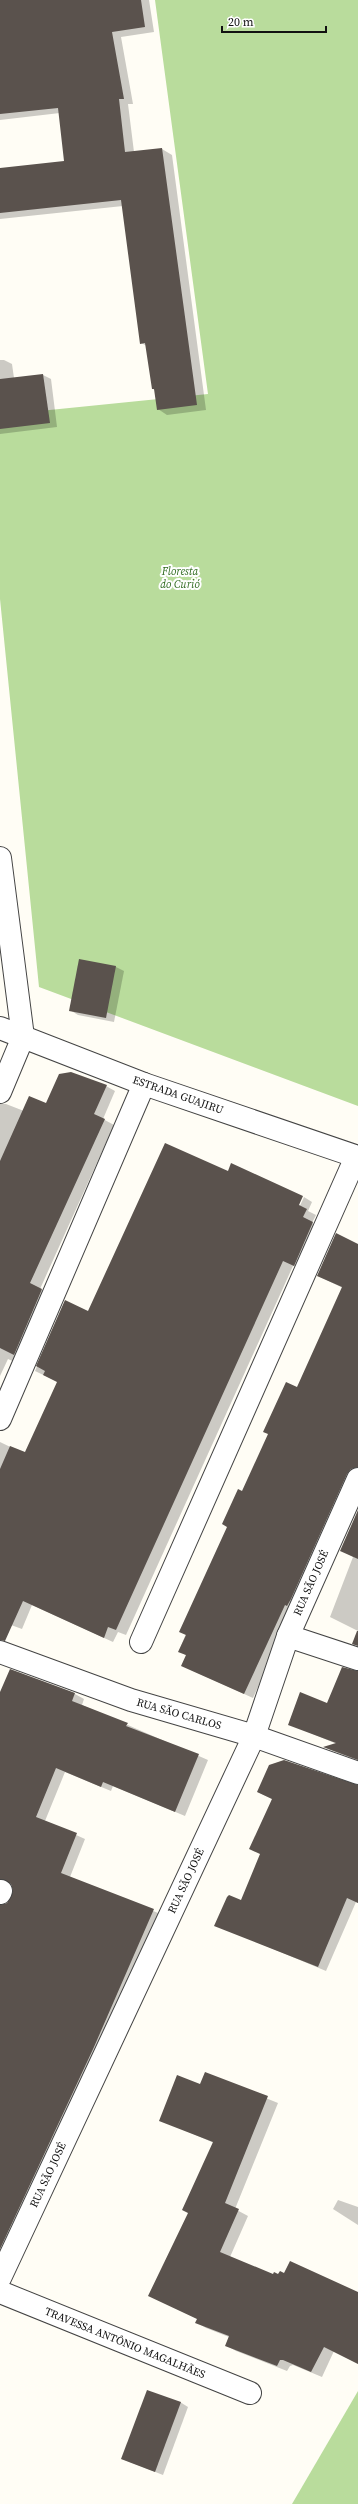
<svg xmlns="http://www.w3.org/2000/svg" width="358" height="2504" font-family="'Source Serif 4',serif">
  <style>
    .forest { fill: #b9dc9c }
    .shadow { fill: #0003 }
    .building { fill: #5a524d }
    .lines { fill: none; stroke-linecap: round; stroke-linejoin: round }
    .minor-casing { stroke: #444; stroke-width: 24 }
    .minor { stroke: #fff; stroke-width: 22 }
    .labels { text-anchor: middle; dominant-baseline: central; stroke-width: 4; stroke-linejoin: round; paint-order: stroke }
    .park-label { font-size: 11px; font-style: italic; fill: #2f6b1f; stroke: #fff }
    .street-label { font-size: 11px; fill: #111; stroke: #fff }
  </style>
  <rect width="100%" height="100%" fill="#fffdf5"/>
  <g class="forest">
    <path d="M155,0h203v1106l-319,-119 -39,-388v-184l208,-21z"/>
    <path d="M358,2391v113h-66z"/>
  </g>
  <g class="shadow">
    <path d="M0,0h149l5,32 -33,5 12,67h-5l6,48 28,-3 10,6 34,255 -39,5 -9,-6 -3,-19 -2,-1 -6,-43 -6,-3 -18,-137 -123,13v-50l65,-7 -5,-49 -60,7z"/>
    <path d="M0,360h4l8,4 2,14 29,-3 8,4 6,48 -57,7z"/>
    <path d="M80,960l36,7 8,4 -10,51 -36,-7 -8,-5z"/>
    <path d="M106,1086l9,5 -12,28 11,6 -74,164 11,6 -30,70 -13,-6 -8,17v-272h6l18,7z"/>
    <path d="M304,1197l8,5 -4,9 8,4 -4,8 10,6 -18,41 -11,-4 -167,369 -8,-3 -5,10 -81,-37 -10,24 -22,-8v-179l25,12 33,-72 -23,-11 30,-70 24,11 209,-102z"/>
    <path d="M358,1245v220l-105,233 -62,-28 -4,-14 -8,-5 64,-159 54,-103 46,-101 -25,-12z"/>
    <path d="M358,1512v119l-28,-14 23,-60 -12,-7z"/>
    <path d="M11,1670l64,24 9,5 -2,6 126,55 -23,56 -72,-30 -2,5 -46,-19 -20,49 40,18 -15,38 93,38 -163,340v-350h7l6,-8v-12h-9l-4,5v-195z"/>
    <path d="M358,1672v89l-32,-13 11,-4 -48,-20 39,-20z"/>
    <path d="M358,1788v115l-2,-1 -30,69 -110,-46 26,-24 19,-47 11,-55 -14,-7z"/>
    <path d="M205,2073l73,30 -43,106 13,7 -18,41 43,19 85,18v70l-24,-13 -12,26 -29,-12 -3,1 -3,5 -51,-20 -10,-6 3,-8 -23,-9 -10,-6 2,-3 -48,-23 39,-83 25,-70 -53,-23 40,-35z"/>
    <path d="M338,2200l20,7v18l-25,-16z"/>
    <path d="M180,2402l8,5 -25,68 -41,-16z"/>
  </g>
  <g class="building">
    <path d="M0,0h141l4,27 -33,5 12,67h-5l6,53 37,-4 35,257 -40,5 -3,-21h-2l-7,-46 -5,1 -19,-144 -121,13v-45l64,-7 -6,-53 -58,6z"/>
    <path d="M43,374l7,49 -50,6v-50z"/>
    <path d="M79,959l37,7 -10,52 -37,-7z"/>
    <path d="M71,1072l36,13 -13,29 11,5 -75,164 12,6 -28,66 -14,-7v-187l29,-65 17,7 13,-29z"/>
    <path d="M165,1143l63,28 3,-8 72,33 -4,9 8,4 -4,8 10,5 -19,44 -11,-5 -167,369 -8,-3 -4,11 -81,-37 -18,40 -5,-1v-171l10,-23 15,6 32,-70 -14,-7 2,-4 -9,-5 29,-66 23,11z"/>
    <path d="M336,1233l22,11v223l-7,2 -4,5 -56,125 -4,7 -2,-1 -41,89 -63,-28 5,-11 -8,-3 8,-17 -7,-3 48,-105 -5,-3 16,-35 4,2 26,-57 -5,-2 23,-50 11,5 45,-100 -25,-11z"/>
    <path d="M358,1510v49l-18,-8z"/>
    <path d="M357,1631h1v15l-6,-2z"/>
    <path d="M342,1667l16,4v89l-35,-13 13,-4 -48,-18 12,-33 27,11z"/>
    <path d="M10,1669l65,24 -3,8 56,22 -2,3 73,28 -24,58 -72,-30 -2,5 -45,-19 -20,49 41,16 -16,40 93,36 -60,138 -94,202v-344l7,-2 6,-12 -2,-7 -11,-5v-187z"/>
    <path d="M284,1760l74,25v118l-11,-5 -29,69 -104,-41 13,-29 2,-2 12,5 19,-46 -11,-5 23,-50 -15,-7 12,-27z"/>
    <path d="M205,2072l63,24 -43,107 14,6 -19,43 53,22 1,-2 4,2 2,-3 4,2 6,-12 68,31v72l-34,-17 -13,25 -28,-12h-3l-3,6 -52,-20 4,-10 -34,-13 2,-4 -49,-23 40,-83 -6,-3 31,-68 -54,-21 18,-46 23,9z"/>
    <path d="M147,2390l34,12 -26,70 -34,-13z"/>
  </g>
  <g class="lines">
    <defs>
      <g id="minor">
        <path d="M0,858l23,179 -23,55"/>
        <path d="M0,1028l144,56 214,73"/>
        <path d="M0,1419l144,-335"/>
        <path d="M288,1636l70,23"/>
        <path d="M141,1642l215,-485"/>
        <path d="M0,1652l131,48 123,36 104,37"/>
        <path d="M0,1893l1,-2"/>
        <path d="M0,2278l254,-542 34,-100 70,-157"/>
        <path d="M0,2292l250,101"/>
      </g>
    </defs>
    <use href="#minor" class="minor-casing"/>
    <use href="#minor" class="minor"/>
  </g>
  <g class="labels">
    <g class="park-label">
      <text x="180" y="571">Floresta<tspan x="180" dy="13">do Curió</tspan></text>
    </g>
    <g class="street-label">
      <text transform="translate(178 1095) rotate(19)">ESTRADA GUAJIRU</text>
      <text transform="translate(311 1583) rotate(-66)">RUA SÃO JOSÉ</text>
      <text transform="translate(179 1714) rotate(16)">RUA SÃO CARLOS</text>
      <text transform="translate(186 1881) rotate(-65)">RUA SÃO JOSÉ</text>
      <text transform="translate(48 2175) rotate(-65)">RUA SÃO JOSÉ</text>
      <text transform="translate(125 2343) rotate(22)">TRAVESSA ANTÔNIO MAGALHÃES</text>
    </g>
  </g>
  <path d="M222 26v6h104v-6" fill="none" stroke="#111111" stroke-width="2"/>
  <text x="228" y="26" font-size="12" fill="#111111" stroke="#ffffff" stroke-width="3" paint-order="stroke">20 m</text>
</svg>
